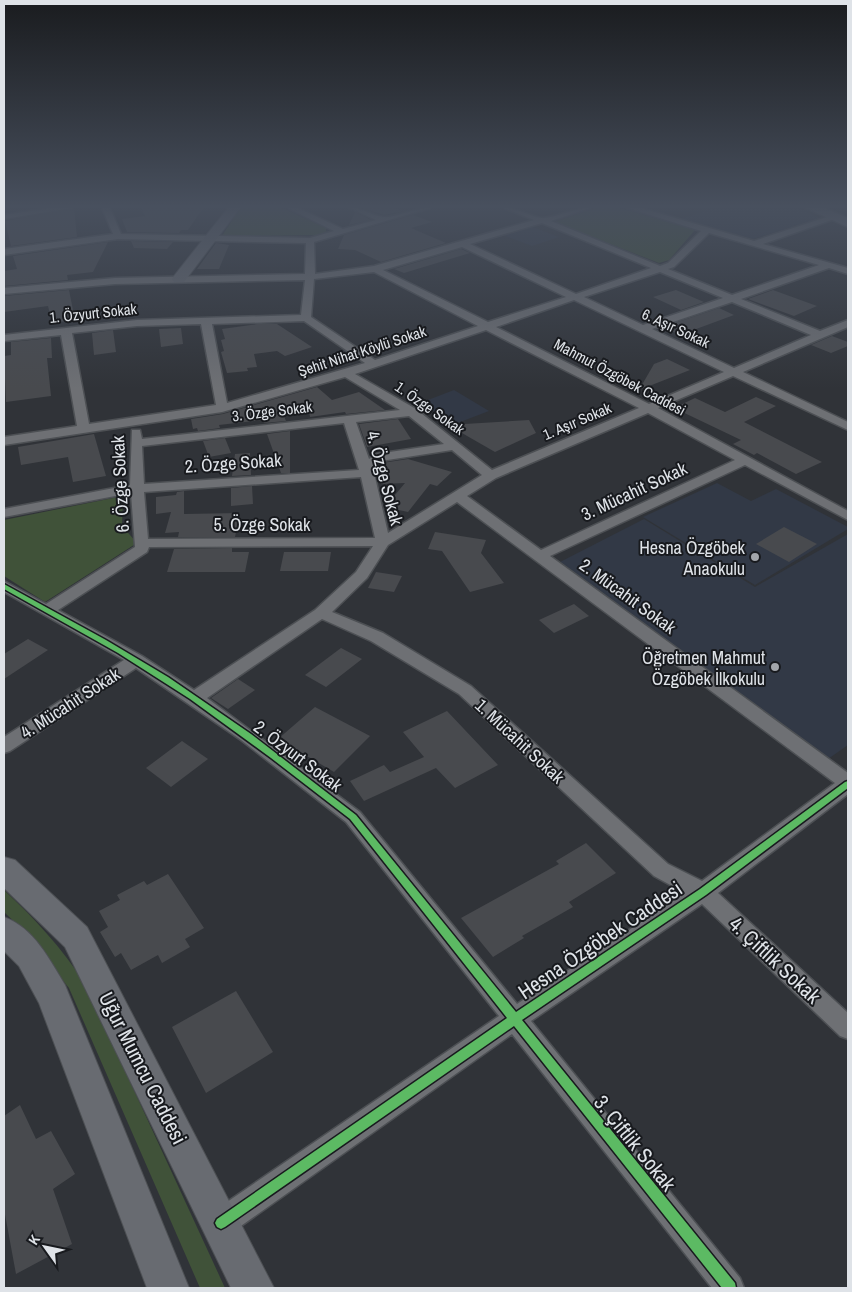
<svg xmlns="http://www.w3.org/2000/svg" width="852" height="1292" font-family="'Archivo Narrow',sans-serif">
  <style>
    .built { fill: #323946 }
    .green { fill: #405239 }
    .building { fill: #484a4e }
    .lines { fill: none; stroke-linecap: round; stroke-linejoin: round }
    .street-casing { stroke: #4d5054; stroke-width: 3 }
    .secondary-casing { stroke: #4d5054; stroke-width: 2 }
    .primary-casing { stroke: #4d5054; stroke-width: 3 }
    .street { fill: #6e7074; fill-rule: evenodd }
    .secondary { fill: #686b71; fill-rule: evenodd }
    .primary { fill: #6c6f78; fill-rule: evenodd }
    .cycleway-casing { stroke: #181a1e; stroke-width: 3 }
    .cycleway { fill: #5cba63; fill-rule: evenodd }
    .poi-dot { fill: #a2a5aa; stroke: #181a1e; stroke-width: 2 }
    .labels { text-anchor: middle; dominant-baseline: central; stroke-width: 4; stroke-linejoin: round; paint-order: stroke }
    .far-street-label { font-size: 15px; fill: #dfe3e8; stroke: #181a1e }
    .street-label { font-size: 18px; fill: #dfe3e8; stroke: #181a1e }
    .poi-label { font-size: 18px; fill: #dfe3e8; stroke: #181a1e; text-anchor: end }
    .near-street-label { font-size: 21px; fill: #dfe3e8; stroke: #181a1e }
  </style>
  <rect width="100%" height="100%" fill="#303338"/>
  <g class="built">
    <path d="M714,208h83l23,10 -67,21 -72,-20z"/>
    <path d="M530,226l29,11 -27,9 -29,-11z"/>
    <path d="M454,390l35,21 -34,13 -35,-21z"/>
    <path d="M717,483l34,18 25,-12 72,38v2l-93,56 -112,-68z"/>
    <path d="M644,519l111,68 93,-53v211l-20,14 -268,-197z"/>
  </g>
  <g class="green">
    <path d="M240,208h42l44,20v4l-8,3 -96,1z"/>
    <path d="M596,208h24l75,22 -26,30 -10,3 -105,-41z"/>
    <path d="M123,496l-1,30 15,17 -92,59 -41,-26v-56z"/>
    <path d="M4,890c31,29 58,58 81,94l140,304h-25l-131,-300 -48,-60 -17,-16z"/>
  </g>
  <g class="building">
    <path d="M74,208l3,29 -66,9 -6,-25z"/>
    <path d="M141,208h62l-15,22h-7l-2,3 -52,-1 -5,-13 23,-3z"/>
    <path d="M362,208h32l9,3 -19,4z"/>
    <path d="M355,212l16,8 -22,5z"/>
    <path d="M413,215l19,7 -21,6 35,15 -65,19 -26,-12 -17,-1 6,-14z"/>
    <path d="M131,241l42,1 -6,7 -33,-1z"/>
    <path d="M108,242l-15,30 -26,3 1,5 -64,6v-15l13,-2 -4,-13z"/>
    <path d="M216,243l13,2 -10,24h-22z"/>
    <path d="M461,249l9,4 -66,20 -10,-4z"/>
    <path d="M69,290l6,30 -23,3 -4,-17 -44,6v-16z"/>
    <path d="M676,290l28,12 -23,8 -28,-13z"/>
    <path d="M773,290l44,16 -23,10 -46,-17z"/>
    <path d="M719,308l15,7 -54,20 -17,-8z"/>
    <path d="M257,324h20l35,23 -27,9 -8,-5 -23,3 3,13 -10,1 1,3 -21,2 -6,-21 3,-1 -3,-11 4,-1 -3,-10z"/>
    <path d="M181,328l2,16 -22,3 -2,-18z"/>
    <path d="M113,330l3,22 -22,3 -2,-22z"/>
    <path d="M832,336l16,6v4l-17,7 -20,-8z"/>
    <path d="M51,338l1,20h-5l4,38 -45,6 -2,-46 7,-1v-13z"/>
    <path d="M667,359l23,11 -51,20 15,-26z"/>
    <path d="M317,387l15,13 27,-8 26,18 -39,4 -1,-2 -35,5 -1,-5 -25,4 2,5 -22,2 -2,-3 -43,5 1,3 -22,3 -1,-3 -4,1 -2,-10 32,-5z"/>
    <path d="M756,397l20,9 -32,16 78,40 -26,12 -39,-21 -3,2 -21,-11 8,-4 -67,-32 21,-10 30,14z"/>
    <path d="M398,419l13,20 -44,8 -8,-23z"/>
    <path d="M529,420l7,13 -41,19 -47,-27z"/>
    <path d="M290,431v42h-9l-14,-39z"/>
    <path d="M94,434l12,42 -33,6 -5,-25 -47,8 -3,-18z"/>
    <path d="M225,438l6,15 -22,4 -6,-16z"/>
    <path d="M250,453l1,22 -19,1 3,-22z"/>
    <path d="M408,459l44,13 -15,14 -7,-2 -22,28 -23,-5 20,-24 -24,1 -3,-15 4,-6z"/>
    <path d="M252,486l1,18 -22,2v-18z"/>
    <path d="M184,491v23l56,-1 -5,24h-57l1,-5 -14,1 6,-21 -15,2v-17l20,-2 1,-3z"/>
    <path d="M784,527l33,17 -28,18 -33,-18z"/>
    <path d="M435,532l51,8 -5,13 23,30 -34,9 -28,-41 -14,-2z"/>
    <path d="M232,548v4h17l-4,20h-78l7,-23z"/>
    <path d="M284,552h47l-3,19h-48z"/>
    <path d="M376,572l26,4 -8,16 -26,-4z"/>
    <path d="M574,604l15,12 -35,17 -15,-13z"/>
    <path d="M28,639l20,11 -44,29v-25z"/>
    <path d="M341,648l21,11 -36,28 -21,-12z"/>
    <path d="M238,679l17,11 -27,19 -17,-11z"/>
    <path d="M315,707l55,29 -36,36 -56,-33z"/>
    <path d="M447,711l51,54 -43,23 -19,-20 -72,33 -14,-20 34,-16 6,7 34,-15 -21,-25z"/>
    <path d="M182,741l26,18 -37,28 -25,-19z"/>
    <path d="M586,843l30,30 -47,29 4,5 -51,29 2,2 -31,19 -32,-39 98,-54 -3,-3z"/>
    <path d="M168,874l36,54 -19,11 5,8 -28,16 -4,-8 -27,15 -10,-17 -6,4 -15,-25 8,-5 -9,-16 21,-11 -3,-5 27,-14 3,4z"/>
    <path d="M236,991l37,61 -67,41 -34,-66z"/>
    <path d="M20,1105l16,34 15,-8 24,43 -22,15 19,55 -56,30 -12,-65v-93z"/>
  </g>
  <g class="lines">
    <defs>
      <g id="street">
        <path d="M51,208h21l-68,11v-4z"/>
        <path d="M102,208h8l11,26 189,4 24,-7 -46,-23h10l45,21 33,-9 -26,-12c14,0 22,8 34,9 10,1 31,-9 46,-9l-116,34 1,32 59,-8 160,-46 -30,-12c15,0 26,9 39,10 12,0 31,-10 47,-10l-39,13 109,45 8,-3 33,-32 -73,-23h13l113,33 79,-26 7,2 -77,27 85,24v6l-19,-6 -88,31 79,32 28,-11v7l-105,45 105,50v8l-115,-54 -75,32 190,103v9l-103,-55 -195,91 298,217v21l-130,99 130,120v26l-8,-3 -138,-132 -171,117 209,257 4,10h-32l-200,-254 -281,199 -10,4 -10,-4 -4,-10 4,-10 288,-197 -153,-194 -105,-82 -105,-72 -126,83 -6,2v-16l120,-77 -120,-68v-11l42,23 89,-57 -4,-54 -127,24v-8l126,-24 2,-55h8l2,9 258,-29 -55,-33 -123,35 -218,33v-8l73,-11 -16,-91 -57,6v-6l133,-15 164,-5 4,-35 -190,4 -111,10v-6l111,-10 190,-4 1,-31 -188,-4 -114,16v-6l109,-15zM542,223l109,45 -75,26 -106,-50zM709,233l110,32 -87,30 -64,-26 6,-2zM462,247l104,50 -78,25 -105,-52zM374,272l104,54 -103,34 -64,-43 3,-38zM660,272l63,26 -80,27 -59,-28zM574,300l150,72 -75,32 -153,-77zM732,302l79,33 -77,33 -82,-39zM304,321l61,42 -138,40 -15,-79zM201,324l15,81 -127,19 -17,-91 65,-7zM486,330l153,78 -147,62 -76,-61 -61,-35zM648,413l87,47 -194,90 -74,-54 29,-18zM409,416l35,28 -68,10 -7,5 -13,-37zM344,423l15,47 -215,14 -2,-38zM452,450l30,25 -94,58 -14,-60 7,-12zM361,477l14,61 -227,1 -4,-47zM457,502l378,281 -133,98 -34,-17 -197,-178 -88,-53 -51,-21 35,-34 21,-33zM373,546l-17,26 -41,38 -121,80 -52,-34 -84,-46 89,-58 2,-5zM322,619l49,22 88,53 195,182 31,17 -168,111 -157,-192 -153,-114z"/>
      </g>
      <g id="secondary">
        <path d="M228,208h12l-56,74h-10l-2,-3 2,-3z"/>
        <path d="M4,857l11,3 72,67 187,361h-43l-166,-341 -61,-59z"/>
        <path d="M4,917c30,11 45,42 61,68l124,303h-42l-108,-285 -20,-37 -15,-15z"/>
      </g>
      <path id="primary" d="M806,208h18l24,10v9z"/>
    </defs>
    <use href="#street" class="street-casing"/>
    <use href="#secondary" class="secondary-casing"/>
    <use href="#primary" class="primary-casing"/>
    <use href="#street" class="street"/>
    <use href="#secondary" class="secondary"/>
    <use href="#primary" class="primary"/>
    <defs>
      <path id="cycleway" d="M4,584l102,56 62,37 83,57 105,81 160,197 184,-123 145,-107 3,-1v7l-142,107 -184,125 213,263 1,5h-14l-208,-262 -289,201 -4,2 -4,-2 -2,-4 2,-4 290,-201 -157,-199 -79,-61 -81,-59 -72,-46 -114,-64z"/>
    </defs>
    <use href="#cycleway" class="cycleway-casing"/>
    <use href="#cycleway" class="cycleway"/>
  </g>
  <linearGradient id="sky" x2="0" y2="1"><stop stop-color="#1a1c1f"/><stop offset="0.53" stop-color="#48505e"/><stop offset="1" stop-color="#48505e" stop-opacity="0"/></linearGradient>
  <rect width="852" height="389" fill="url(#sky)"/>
  <g class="poi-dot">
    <circle cx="755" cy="557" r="5"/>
    <circle cx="775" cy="667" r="5"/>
  </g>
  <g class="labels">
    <g class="far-street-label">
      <text transform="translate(93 313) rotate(-6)">1. Özyurt Sokak</text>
      <text transform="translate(676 328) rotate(25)">6. Aşır Sokak</text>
      <text transform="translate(362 351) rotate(-18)">Şehit Nihat Köylü Sokak</text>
      <text transform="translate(620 377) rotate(28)">Mahmut Özgöbek Caddesi</text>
      <text transform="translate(430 408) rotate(35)">1. Özge Sokak</text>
      <text transform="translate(272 411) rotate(-7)">3. Özge Sokak</text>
      <text transform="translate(577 421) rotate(-23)">1. Aşır Sokak</text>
    </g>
    <g class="street-label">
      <text transform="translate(233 463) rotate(-4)">2. Özge Sokak</text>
      <text transform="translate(385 478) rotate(75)">4. Özge Sokak</text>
      <text transform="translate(120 484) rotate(-93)">6. Özge Sokak</text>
      <text transform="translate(634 491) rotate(-25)">3. Mücahit Sokak</text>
      <text x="262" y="524">5. Özge Sokak</text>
      <text transform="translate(628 596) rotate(36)">2. Mücahit Sokak</text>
      <text transform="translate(70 703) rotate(-33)">4. Mücahit Sokak</text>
      <text transform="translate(520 741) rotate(43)">1. Mücahit Sokak</text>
      <text transform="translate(298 756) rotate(37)">2. Özyurt Sokak</text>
    </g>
    <g class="poi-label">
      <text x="745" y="547">Hesna Özgöbek<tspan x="745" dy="21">Anaokulu</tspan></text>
      <text x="765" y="657">Öğretmen Mahmut<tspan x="765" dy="21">Özgöbek İlkokulu</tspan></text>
    </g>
    <g class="near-street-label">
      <text transform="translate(600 940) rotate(-34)">Hesna Özgöbek Caddesi</text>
      <text transform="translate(775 960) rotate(43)">4. Çiftlik Sokak</text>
      <text transform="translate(143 1068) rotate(63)">Uğur Mumcu Caddesi</text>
      <text transform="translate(635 1143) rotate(51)">3. Çiftlik Sokak</text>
    </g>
  </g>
  <rect width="852" height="1292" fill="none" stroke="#dfe3e8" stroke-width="10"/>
  <g transform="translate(45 1247) rotate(303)" stroke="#181a1e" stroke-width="4" paint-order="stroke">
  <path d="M0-4L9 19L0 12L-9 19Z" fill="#dfe3e8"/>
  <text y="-8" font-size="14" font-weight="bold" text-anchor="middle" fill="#dfe3e8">K</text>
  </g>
</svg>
